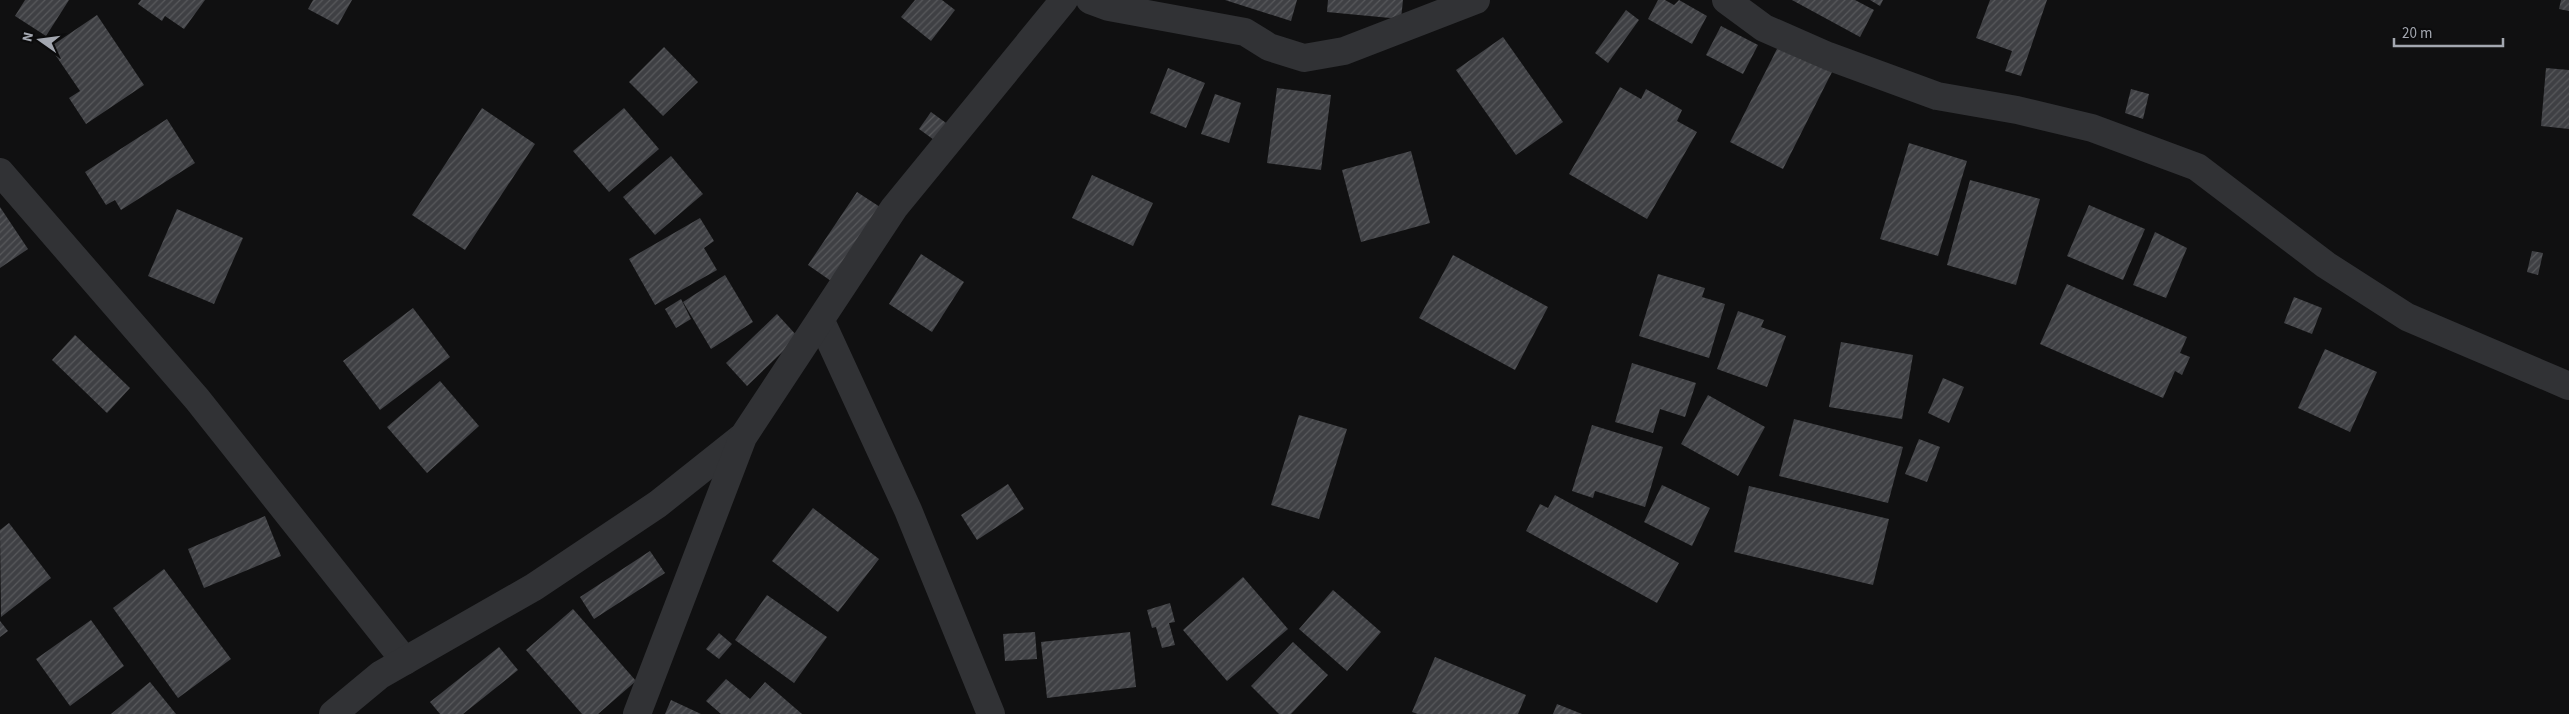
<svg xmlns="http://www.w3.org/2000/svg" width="2569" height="714" font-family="'Source Sans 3',sans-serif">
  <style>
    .building { fill: url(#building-hatch) }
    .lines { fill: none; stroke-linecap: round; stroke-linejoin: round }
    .street { stroke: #313235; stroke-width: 28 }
  </style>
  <defs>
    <pattern id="building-hatch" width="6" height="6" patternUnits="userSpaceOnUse" patternTransform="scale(1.25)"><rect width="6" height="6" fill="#3f4044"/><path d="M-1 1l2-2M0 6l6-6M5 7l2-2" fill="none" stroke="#58595c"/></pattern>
  </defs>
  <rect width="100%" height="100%" fill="#101011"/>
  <g class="building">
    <path d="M25,0h44l-23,36 -31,-20z"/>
    <path d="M141,0h64l-21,29 -19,-13 -3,5 -24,-17z"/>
    <path d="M313,0h39l-14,25 -30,-16z"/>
    <path d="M915,0h27l13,10 -24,31 -30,-24z"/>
    <path d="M1225,0h72l-6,21z"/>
    <path d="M1328,0h75l-2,19 -74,-7z"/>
    <path d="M1658,0h7l9,5 5,-5 28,16 -15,28 -44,-25z"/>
    <path d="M1792,0h63l19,10 -14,27z"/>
    <path d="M1870,0h13l-3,6z"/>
    <path d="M1990,0h57l-26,76 -16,-5 7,-20 -36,-13z"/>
    <path d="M2561,0h8v11l-10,-2z"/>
    <path d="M1626,10l13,10 -31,43 -13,-10z"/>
    <path d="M97,15l47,70 -58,39 -17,-26 11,-7 -30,-44z"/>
    <path d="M1721,26l37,19 -15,29 -37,-19z"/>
    <path d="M1503,37l60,85 -47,33 -60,-85z"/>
    <path d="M1780,43l53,27 -50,99 -53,-27z"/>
    <path d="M664,47l34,35 -35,34 -34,-34z"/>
    <path d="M1168,68l37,15 -19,45 -36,-15z"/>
    <path d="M2546,68l23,2v59l-28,-3z"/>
    <path d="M1620,87l21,12 5,-10 36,21 -5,11 20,11 -50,87 -78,-45z"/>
    <path d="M1277,88l54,7 -10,75 -54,-7z"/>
    <path d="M2131,89l18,5 -6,25 -18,-6z"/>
    <path d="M1215,94l26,9 -12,40 -28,-9z"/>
    <path d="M482,108l53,36 -70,106 -53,-35z"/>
    <path d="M624,108l35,41 -50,43 -36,-41z"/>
    <path d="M931,112l22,16 -12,17 -22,-16z"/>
    <path d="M167,119l28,44 -74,47 -6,-10 -9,5 -21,-33z"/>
    <path d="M1909,143l58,18 -29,95 -58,-17z"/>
    <path d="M1411,151l19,72 -69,19 -19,-72z"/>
    <path d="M671,156l32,38 -48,41 -32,-38z"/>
    <path d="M1092,175l61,28 -20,43 -61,-28z"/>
    <path d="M1970,180l70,19 -24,86 -69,-20z"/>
    <path d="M857,192l23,15 -49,74 -23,-16z"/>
    <path d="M2089,205l56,24 -22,51 -56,-24z"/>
    <path d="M0,207l28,42 -28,19z"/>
    <path d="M177,209l66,29 -29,66 -66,-28z"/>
    <path d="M700,218l14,23 -10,7 13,22 -62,35 -26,-46z"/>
    <path d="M2155,232l32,16 -21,50 -33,-13z"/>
    <path d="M2532,251l11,2 -5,22 -11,-3z"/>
    <path d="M921,254l43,28 -32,50 -43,-28z"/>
    <path d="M1453,255l95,52 -33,63 -96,-52z"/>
    <path d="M1658,274l47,14 -3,9 23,7 -16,54 -70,-22z"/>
    <path d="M725,275l28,47 -42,27 -28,-47z"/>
    <path d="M2067,284l120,53 -7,16 10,4 -8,18 -7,-4 -12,27 -123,-54z"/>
    <path d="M2294,297l28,11 -10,26 -28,-11z"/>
    <path d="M681,299l10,20 -15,9 -11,-19z"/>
    <path d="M413,308l37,49 -70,53 -37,-49z"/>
    <path d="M1738,311l26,9 -3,7 25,9 -19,51 -50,-18z"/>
    <path d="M777,314l21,23 -51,49 -21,-23z"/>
    <path d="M75,335l55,53 -23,25 -55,-53z"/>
    <path d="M1841,342l72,13 -11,64 -73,-12z"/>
    <path d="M2325,349l52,23 -27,60 -52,-24z"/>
    <path d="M1632,363l64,20 -11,34 -25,-8 -7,24 -38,-11z"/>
    <path d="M1943,378l21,9 -15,36 -21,-10z"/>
    <path d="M440,381l39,45 -52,47 -40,-46z"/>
    <path d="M1708,395l57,32 -27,49 -57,-32z"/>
    <path d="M1299,415l48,14 -28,90 -48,-14z"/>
    <path d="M1794,419l109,28 -15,56 -109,-27z"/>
    <path d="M1592,425l71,22 -18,60 -50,-16 -2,7 -21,-7z"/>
    <path d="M1919,439l21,8 -13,35 -22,-8z"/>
    <path d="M1008,484l16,25 -47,31 -16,-25z"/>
    <path d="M1662,485l48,23 -18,38 -48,-24z"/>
    <path d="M1749,486l140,33 -16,66 -139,-33z"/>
    <path d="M1555,495l124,68 -22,40 -131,-72 14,-27 8,4z"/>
    <path d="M813,508l66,51 -41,53 -66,-51z"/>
    <path d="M265,516l16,40 -77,32 -16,-39z"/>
    <path d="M9,523l42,55 -50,39 -1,-87z"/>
    <path d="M650,551l15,22 -71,46 -14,-22z"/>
    <path d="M164,569l67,90 -53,39 -65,-90z"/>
    <path d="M1243,577l45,52 -61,52 -44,-51z"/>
    <path d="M1333,590l48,42 -34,39 -48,-42z"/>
    <path d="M767,595l60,42 -33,46 -59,-43z"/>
    <path d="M1170,603l5,19 -6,1 6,22 -13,3 -6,-21 -4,1 -5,-18z"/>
    <path d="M573,609l63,72 -38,33h-16l-56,-64z"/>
    <path d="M91,620l33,46 -54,40 -34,-47z"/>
    <path d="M0,621l8,10 -8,6z"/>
    <path d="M1035,632l2,27 -32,2 -2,-27z"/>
    <path d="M1130,632l6,55 -89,11 -6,-56z"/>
    <path d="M719,633l13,11 -13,15 -13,-10z"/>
    <path d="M1293,642l35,33 -37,39h-12l-28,-28z"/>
    <path d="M499,647l19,23 -55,44h-23l-10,-12z"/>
    <path d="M1435,657l91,38 -8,19h-100l-6,-2z"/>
    <path d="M726,679l24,20 15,-17 37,32h-81l-15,-13z"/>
    <path d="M150,682l26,32h-65z"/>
    <path d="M671,700l30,14h-36z"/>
    <path d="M1557,704l25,10h-29z"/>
  </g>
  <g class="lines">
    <g class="street">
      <path d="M1090,0l19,7 136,25 24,15 35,11 40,-7 132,-51"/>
      <path d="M1726,0l38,28 64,28 109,40 80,14 75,18 105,39 129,98 81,52 162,69"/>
      <path d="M0,172l197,227 208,262"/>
      <path d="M821,321l87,189 83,204"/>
      <path d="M333,714l47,-39 154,-88 124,-83 83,-66"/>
      <path d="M637,714l106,-277 151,-229 170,-208"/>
    </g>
  </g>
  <g transform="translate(40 40) rotate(284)" stroke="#0b0b0c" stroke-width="4" paint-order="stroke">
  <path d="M0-4L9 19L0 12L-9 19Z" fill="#a3a7b0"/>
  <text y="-8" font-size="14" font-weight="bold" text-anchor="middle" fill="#a3a7b0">N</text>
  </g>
  <path d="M2394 38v8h109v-8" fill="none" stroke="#a3a7b0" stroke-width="2.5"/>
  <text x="2402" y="38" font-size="15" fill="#a3a7b0" stroke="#0b0b0c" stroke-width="4" paint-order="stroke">20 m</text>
</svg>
